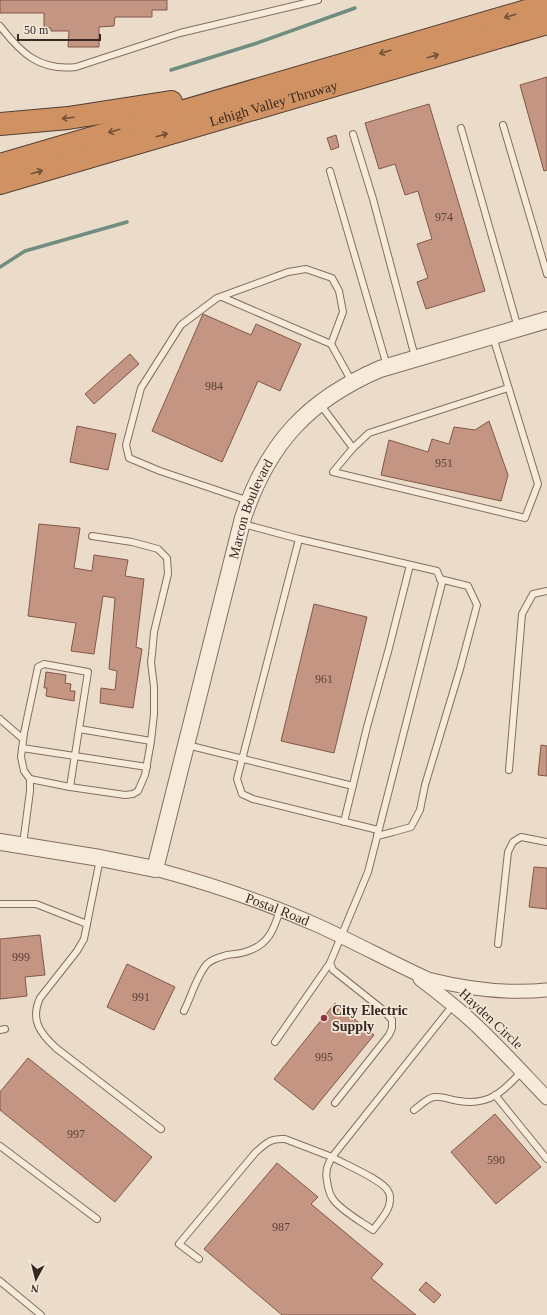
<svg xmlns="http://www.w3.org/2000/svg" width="547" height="1315" font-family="'Times New Roman',serif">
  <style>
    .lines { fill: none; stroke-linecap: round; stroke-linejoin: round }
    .stream { stroke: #708d82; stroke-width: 3.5 }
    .building { fill: #c59583; stroke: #825748 }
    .service-casing { stroke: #856e5f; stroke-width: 8 }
    .minor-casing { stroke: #856e5f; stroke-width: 15 }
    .tertiary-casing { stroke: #856e5f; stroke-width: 18 }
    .motorway-casing { stroke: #533e33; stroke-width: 24 }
    .service { stroke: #f6eadb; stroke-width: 6 }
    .minor { stroke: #f6eadb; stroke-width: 13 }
    .tertiary { stroke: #f6eadb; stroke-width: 16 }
    .motorway { stroke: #d09263; stroke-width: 22 }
    .oneway { stroke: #74533b }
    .poi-dot { fill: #8e3542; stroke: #f3e7d8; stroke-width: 1.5 }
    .labels { text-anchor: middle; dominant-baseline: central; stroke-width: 3.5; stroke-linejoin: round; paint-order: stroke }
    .number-label { font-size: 12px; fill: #5a443a }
    .street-label { font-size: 14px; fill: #372921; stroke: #f3e7d8 }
    .poi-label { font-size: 14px; font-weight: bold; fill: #372921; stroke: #f3e7d8; text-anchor: start }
  </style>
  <rect width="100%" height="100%" fill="#eadcc9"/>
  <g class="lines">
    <g class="stream">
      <path d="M171,70l83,-26 101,-36"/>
      <path d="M0,267l25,-16 102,-29"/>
    </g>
  </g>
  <g class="building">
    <path d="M0,0h167v10h-15v7h-37l-1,9 -15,1v20h-31l1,-16h-18v-3h-7v-15h-44z"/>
    <path d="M547,77v93l-3,1 -24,-86z"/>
    <path d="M429,104l56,187 -59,18 -9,-27 11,-4 -11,-34 15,-5 -14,-48 -13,4 -10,-31 -16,5 -14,-46z"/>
    <path d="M336,135l3,12 -8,3 -4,-12z"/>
    <path d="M203,314l48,21 5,-11 45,20 -21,47 -22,-10 -36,81 -70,-31z"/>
    <path d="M130,354l9,10 -45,40 -9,-10z"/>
    <path d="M489,421l19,54 -7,26 -120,-26 8,-35 39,12 4,-13 17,5 5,-17 21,3z"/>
    <path d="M77,426l39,8 -8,36 -38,-8z"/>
    <path d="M39,524l41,4 -6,40 18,3 2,-16 34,5 -3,16 19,3 -8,68 6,2 -9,59 -33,-5 1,-15 14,2 2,-19 -8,-2 6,-71 -12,-2 -9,58 -23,-3 5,-28 -48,-7z"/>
    <path d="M314,604l53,13 -33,136 -53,-12z"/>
    <path d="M46,672l20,3 -1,8 6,1 -1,7h5l-1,10 -28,-5 1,-8h-3z"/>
    <path d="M541,745l6,1v30l-9,-1z"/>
    <path d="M534,867l13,1v41l-18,-2z"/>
    <path d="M40,935l5,40 -20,2 2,19 -27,3v-60z"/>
    <path d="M127,964l48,23 -21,43 -47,-23z"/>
    <path d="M335,1003l39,32 -61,75 -39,-31z"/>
    <path d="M28,1058l124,99 -37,45 -115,-92v-18z"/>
    <path d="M495,1114l46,53 -45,37 -45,-52z"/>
    <path d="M277,1163l41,34 -7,7 72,60 -12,14 45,37h-134l-78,-66z"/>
    <path d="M426,1282l15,13 -7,8 -15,-13z"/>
  </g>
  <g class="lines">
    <defs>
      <g id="service">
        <path d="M0,26c21,27 39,45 76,41l104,-34 138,-33"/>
        <path d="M503,125l44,149"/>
        <path d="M461,128l57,200"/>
        <path d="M353,134l20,65 42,158"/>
        <path d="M330,171l57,195"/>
        <path d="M222,297l109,47"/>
        <path d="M493,337l45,147 -13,34 -192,-46 20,-24 16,-15 139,-45"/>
        <path d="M320,404l33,44"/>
        <path d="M249,501l-89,-30 -31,-13 -3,-13 15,-57 40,-63 36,-27 71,-26 18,-3 26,9 7,13 4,21 -12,32 21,38"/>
        <path d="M243,524l56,15 138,32 5,12 -74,289 -38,91 3,7 49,39 10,11v8l-3,7 -54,68"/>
        <path d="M299,539l-62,240 5,15 11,5 125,31"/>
        <path d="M0,719l23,20"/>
        <path d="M187,745l166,41"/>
        <path d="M22,748l125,19"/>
        <path d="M509,770l13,-156 11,-20 14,-3"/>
        <path d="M30,779l40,8 55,8 8,-1 5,-3 7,-16 6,-34"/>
        <path d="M70,787l9,-58"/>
        <path d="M344,822l23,-95 22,-79 21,-83"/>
        <path d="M377,836l16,-4 18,-5 9,-17 5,-25 35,-116 17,-64 -9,-19 -28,-7"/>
        <path d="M23,844l7,-53v-12l-6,-8 -3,-14 3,-24 14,-66 6,-3 44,8 -9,57 72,12 3,-27v-27l-3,-25 1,-8 2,-22 14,-58 -1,-16 -9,-9 -26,-7 -40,-6"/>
        <path d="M100,859l-16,80 -7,12 -37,47c-10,22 0,35 16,50l105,81"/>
        <path d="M0,904h36l51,20"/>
        <path d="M498,944l10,-92 5,-10 8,-5 26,5"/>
        <path d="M184,1011c7,-14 13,-36 23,-47 5,-5 13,-7 20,-9 6,-1 14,-1 21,-4 21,-7 26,-22 32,-41"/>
        <path d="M0,1030l5,-1"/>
        <path d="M275,1042l55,-79"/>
        <path d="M495,1095l52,64"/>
        <path d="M414,1110c6,-4 13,-12 20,-13 8,-1 17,3 25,4 30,5 44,-9 63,-30"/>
        <path d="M0,1146l97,73"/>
        <path d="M332,1157c12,7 51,23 56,34 3,4 2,11 1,15 -3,9 -11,17 -16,24 -11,-8 -33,-20 -40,-31 -4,-5 -5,-11 -6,-18 -2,-9 0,-15 5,-24z"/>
        <path d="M199,1259l-20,-15 76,-91c11,-10 15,-15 30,-14l47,18 121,-152"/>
        <path d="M0,1281l41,34"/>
      </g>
      <g id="minor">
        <path id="s1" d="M155,869c56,15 110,33 164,57 37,17 72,36 109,53 39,10 79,15 119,11"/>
        <path d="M420,979c21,16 42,32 61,51 23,22 44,45 66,68"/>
      </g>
      <g id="tertiary">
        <path id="s2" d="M0,842l100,16 55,11 88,-351c25,-75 65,-118 137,-149l167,-49"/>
      </g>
      <g id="motorway">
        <path d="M0,124l68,-6 103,-16"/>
        <path d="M0,165l547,-160"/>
        <path id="s3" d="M0,183l547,-160"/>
      </g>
    </defs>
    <use href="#service" class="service-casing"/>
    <use href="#minor" class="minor-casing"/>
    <use href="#tertiary" class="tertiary-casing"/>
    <use href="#motorway" class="motorway-casing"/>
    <use href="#service" class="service"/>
    <use href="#minor" class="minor"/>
    <use href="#tertiary" class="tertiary"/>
    <use href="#motorway" class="motorway"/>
  </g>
  <defs><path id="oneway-shaft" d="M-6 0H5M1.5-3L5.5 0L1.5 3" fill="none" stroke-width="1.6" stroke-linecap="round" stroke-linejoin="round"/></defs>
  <g class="oneway">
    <use href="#oneway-shaft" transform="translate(510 16) rotate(164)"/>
    <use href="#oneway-shaft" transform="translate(385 52) rotate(164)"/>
    <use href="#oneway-shaft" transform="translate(433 56) rotate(-16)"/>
    <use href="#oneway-shaft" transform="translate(68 118) rotate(173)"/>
    <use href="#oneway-shaft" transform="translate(114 131) rotate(164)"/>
    <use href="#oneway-shaft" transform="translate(162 135) rotate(-16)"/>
    <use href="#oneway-shaft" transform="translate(37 172) rotate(-16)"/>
  </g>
  <circle class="poi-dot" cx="324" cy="1018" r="4"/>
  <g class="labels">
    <g class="number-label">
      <text x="444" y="217">974</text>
      <text x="214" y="386">984</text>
      <text x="444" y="463">951</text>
      <text x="324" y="679">961</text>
      <text x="21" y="957">999</text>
      <text x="141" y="997">991</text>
      <text x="324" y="1057">995</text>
      <text x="76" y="1134">997</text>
      <text x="496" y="1160">590</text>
      <text x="281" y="1227">987</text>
    </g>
    <g class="street-label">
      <text stroke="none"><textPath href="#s3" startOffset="285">Lehigh Valley Thruway</textPath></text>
      <text stroke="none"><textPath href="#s2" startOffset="530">Marcon Boulevard</textPath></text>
      <text stroke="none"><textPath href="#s1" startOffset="129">Postal Road</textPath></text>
      <text transform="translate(491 1019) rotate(43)">Hayden Circle</text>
    </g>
    <g class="poi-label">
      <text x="332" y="1010">City Electric<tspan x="332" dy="16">Supply</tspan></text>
    </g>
  </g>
  <g transform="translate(36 1279) rotate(187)" stroke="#f3e7d8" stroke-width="3" paint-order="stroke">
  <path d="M0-3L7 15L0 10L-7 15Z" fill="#372921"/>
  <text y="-6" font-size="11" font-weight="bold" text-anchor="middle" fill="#372921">N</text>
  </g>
  <path d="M18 34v6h82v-6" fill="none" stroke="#372921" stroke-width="2"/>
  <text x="24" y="34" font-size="12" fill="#372921" stroke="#f3e7d8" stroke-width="3" paint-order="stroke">50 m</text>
</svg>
